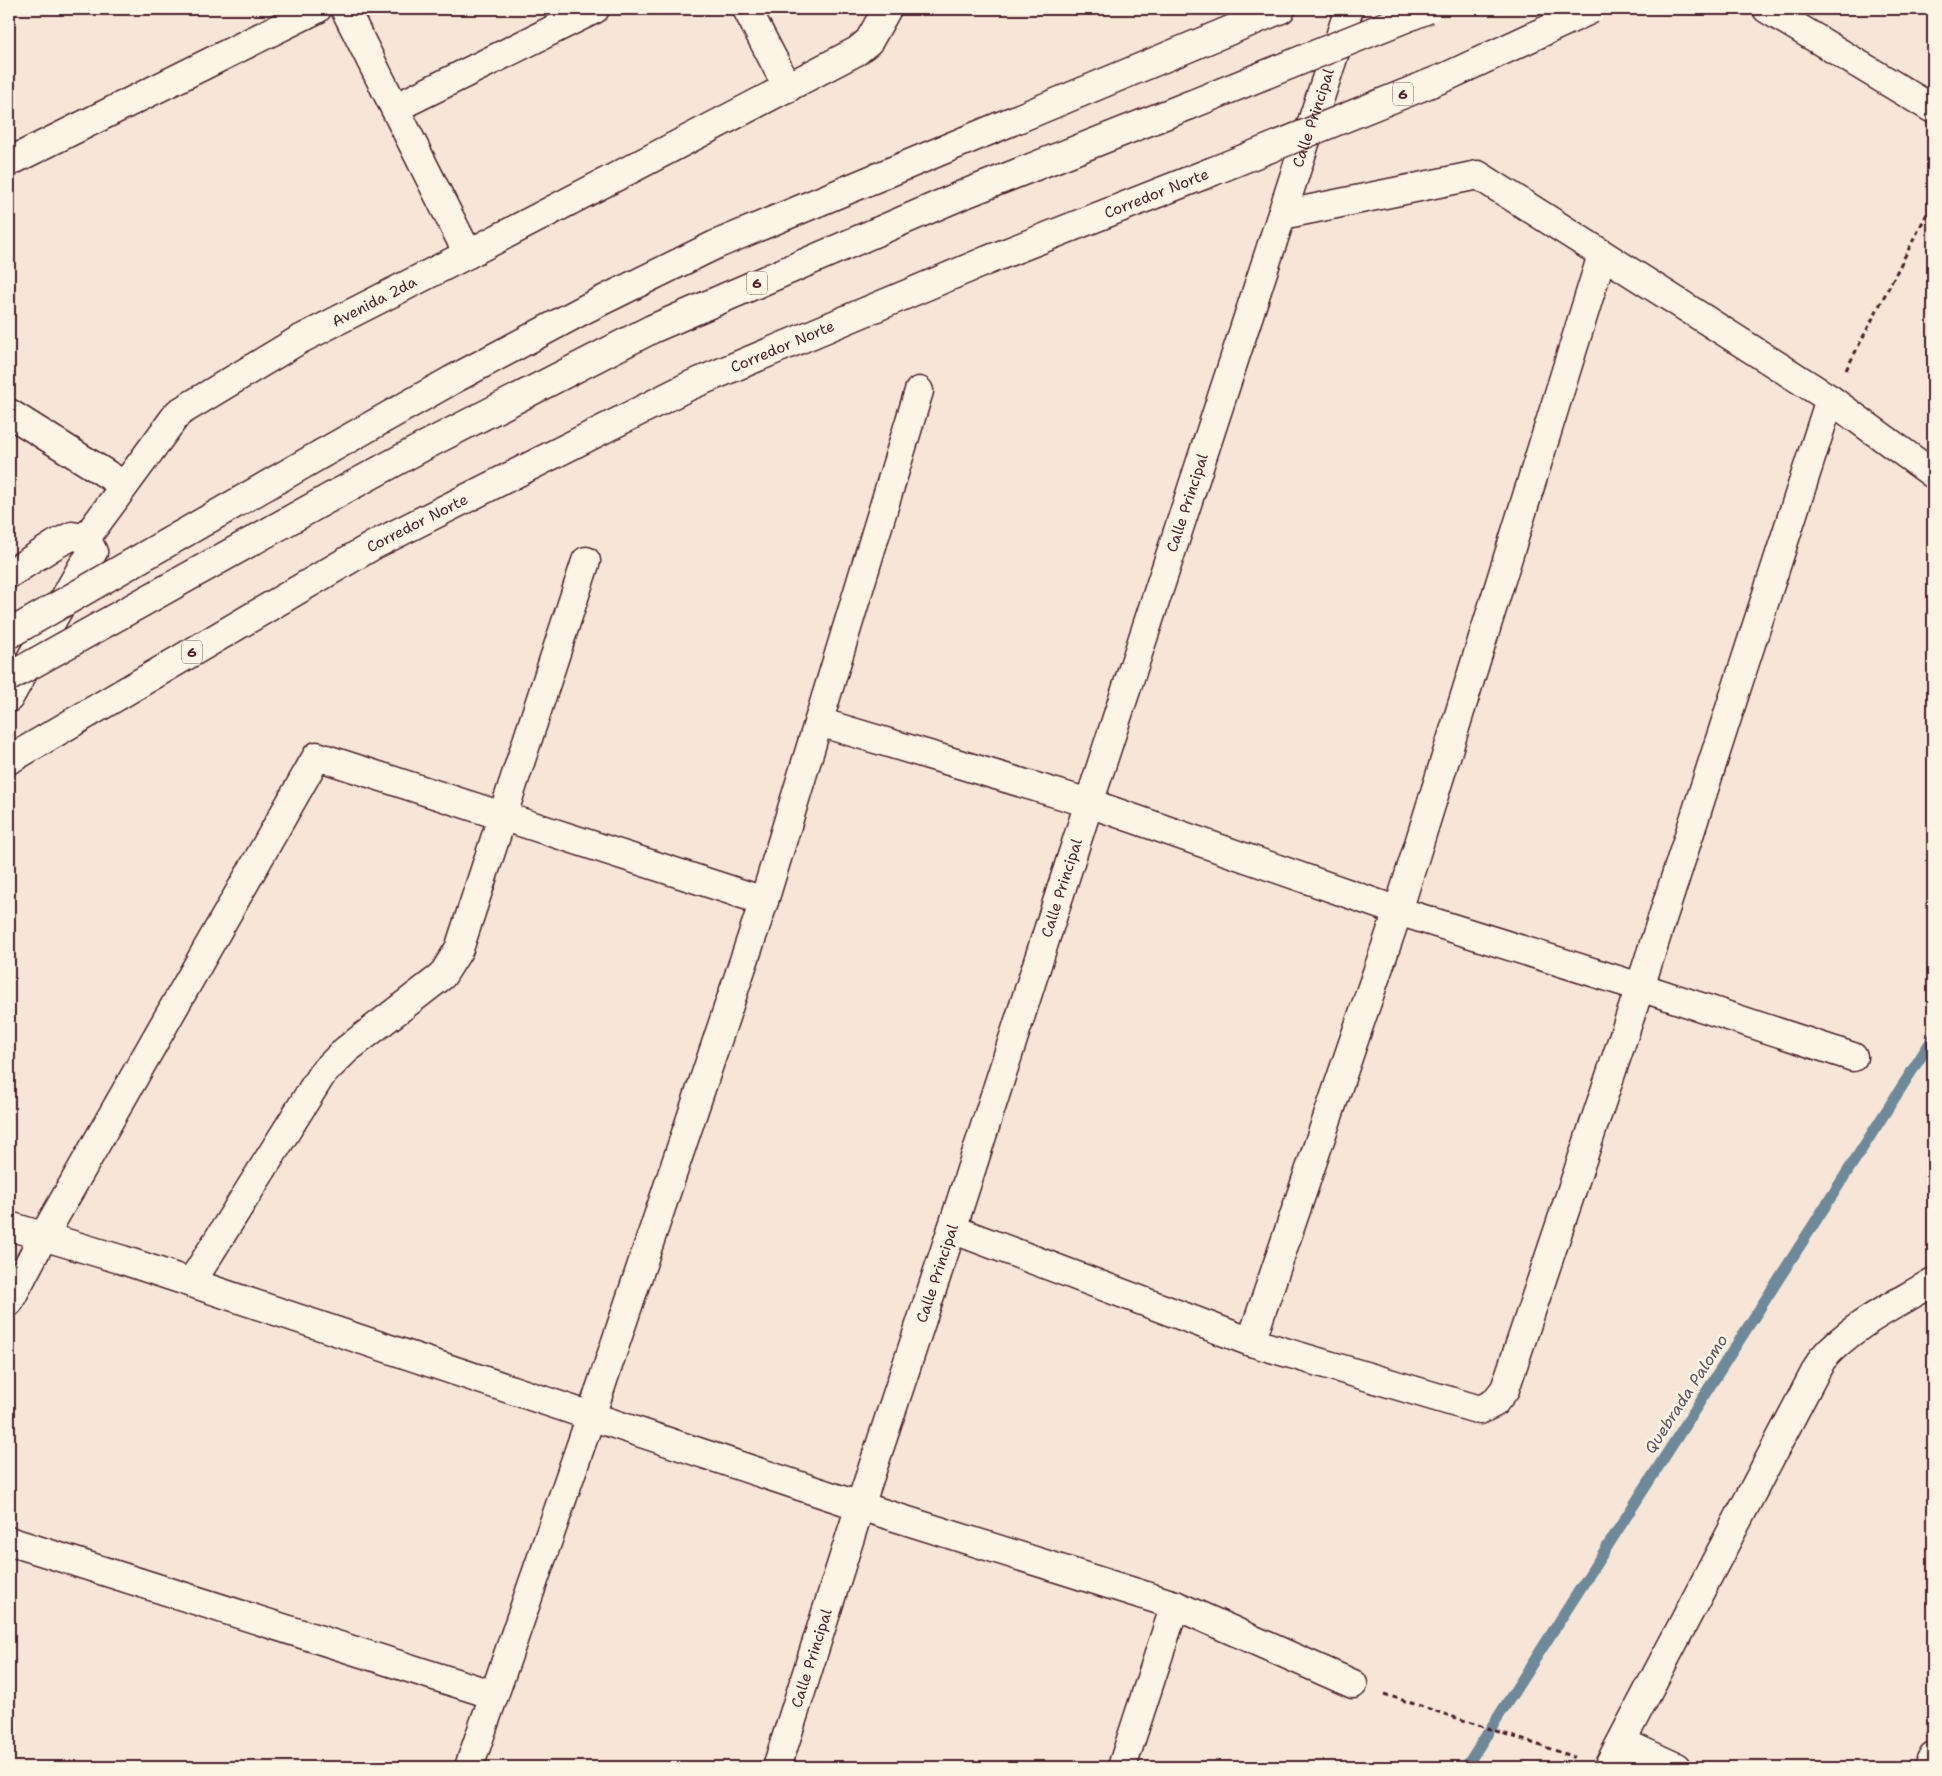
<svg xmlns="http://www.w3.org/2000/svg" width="1942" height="1776" font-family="'Shantell Sans',sans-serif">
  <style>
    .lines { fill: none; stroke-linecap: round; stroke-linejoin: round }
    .stream { stroke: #6d899a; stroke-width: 11 }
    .minor-casing { stroke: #4a1f2b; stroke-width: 31 }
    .highway-casing { stroke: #4a1f2b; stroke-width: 31 }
    .path { stroke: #4a1f2b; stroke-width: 3; stroke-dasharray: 5 4; stroke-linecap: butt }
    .minor { stroke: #fcf5e5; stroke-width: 28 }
    .highway { stroke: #fcf5e5; stroke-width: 28 }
    .highway-bridge-casing { stroke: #4a1f2b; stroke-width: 31; stroke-linecap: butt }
    .highway-bridge { stroke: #fcf5e5; stroke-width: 28 }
    .labels { text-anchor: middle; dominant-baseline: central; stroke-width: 5; stroke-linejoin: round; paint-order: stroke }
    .shield { fill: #fcf5e5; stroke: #7f5f63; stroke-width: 1 }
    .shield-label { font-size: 14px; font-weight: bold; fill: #4a1f2b }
    .street-label { font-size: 15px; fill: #4a1f2b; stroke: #fcf5e5 }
    .water-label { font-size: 16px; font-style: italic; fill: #5b5462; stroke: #fcf5e5 }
  </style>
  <rect width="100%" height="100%" fill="#f7e6d7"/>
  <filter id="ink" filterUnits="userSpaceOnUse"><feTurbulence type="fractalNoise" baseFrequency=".02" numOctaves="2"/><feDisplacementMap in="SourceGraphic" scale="10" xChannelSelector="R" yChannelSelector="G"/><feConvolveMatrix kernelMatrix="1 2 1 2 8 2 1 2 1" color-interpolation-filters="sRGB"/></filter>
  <g filter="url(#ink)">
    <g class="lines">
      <path class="stream" d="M1466,1767l467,-729"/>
      <defs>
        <g id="minor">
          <path d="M747,9l41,79"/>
          <path d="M1767,9l166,100"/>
          <path d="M395,108l200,-99"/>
          <path d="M9,162l308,-153"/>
          <path d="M1282,215l196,-40 352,224 103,75"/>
          <path d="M468,254l389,-203 12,-10 18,-32"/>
          <path d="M9,413l115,72"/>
          <path id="s1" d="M86,538l92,-125 121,-73 169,-86 -123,-245"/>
          <path d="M9,574l47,-30 16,-8 14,2"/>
          <path d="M9,698l73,-131 11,-15 -7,-14"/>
          <path d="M819,722l270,81 309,108 242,76 213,70"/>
          <path d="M9,1226l114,34 737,246 315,99 178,79"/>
          <path d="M952,1229l299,113 229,68 14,-7 11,-14 135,-402 190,-588"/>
          <path d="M191,1283l131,-209 24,-24 96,-74 17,-27 127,-388"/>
          <path d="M9,1302l34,-65 274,-481 447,145"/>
          <path d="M1251,1342l147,-431 204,-656"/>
          <path d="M9,1541l485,154"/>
          <path d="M1622,1742l54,25"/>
          <path d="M469,1767l122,-351 173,-515 155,-510"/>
          <path id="s2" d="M777,1767l83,-261 92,-277 137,-426 260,-794"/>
          <path d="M1122,1767l53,-162"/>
          <path d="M1608,1767l214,-408c30,-34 73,-54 111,-77"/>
          <path d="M1928,1767l5,-10"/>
        </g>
        <g id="highway">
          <path d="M323,453l129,-73 133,-71 130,-64 566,-236"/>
          <path d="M338,493l92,-50 222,-114 310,-134 228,-90"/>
          <path id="s3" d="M9,760l365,-215 315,-159 299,-126 223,-88"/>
        </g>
      </defs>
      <use href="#minor" class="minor-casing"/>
      <use href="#highway" class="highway-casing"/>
      <g class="path">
        <path d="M1846,370l87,-168"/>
        <path d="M1384,1694l191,63"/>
      </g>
      <use href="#minor" class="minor"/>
      <use href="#highway" class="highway"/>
      <defs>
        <g id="highway-bridge">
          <path d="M1190,105l238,-96"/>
          <path d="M1211,172l237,-96 144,-67"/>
          <path d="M9,634l314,-181"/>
          <path d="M9,677l329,-184"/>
        </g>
      </defs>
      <use href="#highway-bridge" class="highway-bridge-casing"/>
      <use href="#highway-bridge" class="highway-bridge"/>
    </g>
  </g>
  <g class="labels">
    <g class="shield">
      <rect x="1393" y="82.5" width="20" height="23" rx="4"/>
      <rect x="747" y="271.5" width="20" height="23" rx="4"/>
      <rect x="182" y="640.5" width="20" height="23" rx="4"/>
    </g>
    <g class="shield-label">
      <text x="1403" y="94">6</text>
      <text x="757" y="283">6</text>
      <text x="192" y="652">6</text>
    </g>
    <g class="street-label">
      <text stroke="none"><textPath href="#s2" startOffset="1734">Calle Principal</textPath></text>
      <text stroke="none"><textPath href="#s3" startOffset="1282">Corredor Norte</textPath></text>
      <text stroke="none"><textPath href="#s1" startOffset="381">Avenida 2da</textPath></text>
      <text stroke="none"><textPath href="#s3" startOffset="878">Corredor Norte</textPath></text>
      <text stroke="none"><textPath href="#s2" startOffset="1329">Calle Principal</textPath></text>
      <text stroke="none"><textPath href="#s3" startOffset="472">Corredor Norte</textPath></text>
      <text stroke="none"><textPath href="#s2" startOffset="924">Calle Principal</textPath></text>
      <text stroke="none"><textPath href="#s2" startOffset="519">Calle Principal</textPath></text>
      <text stroke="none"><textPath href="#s2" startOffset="114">Calle Principal</textPath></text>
    </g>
    <g class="water-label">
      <text transform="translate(1686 1394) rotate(-57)">Quebrada Palomo</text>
    </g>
  </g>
  <rect width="1942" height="1776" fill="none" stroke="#fcf5e5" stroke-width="30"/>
  <rect x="15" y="15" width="1912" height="1746" fill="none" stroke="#4a1f2b" stroke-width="2" filter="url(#ink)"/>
</svg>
